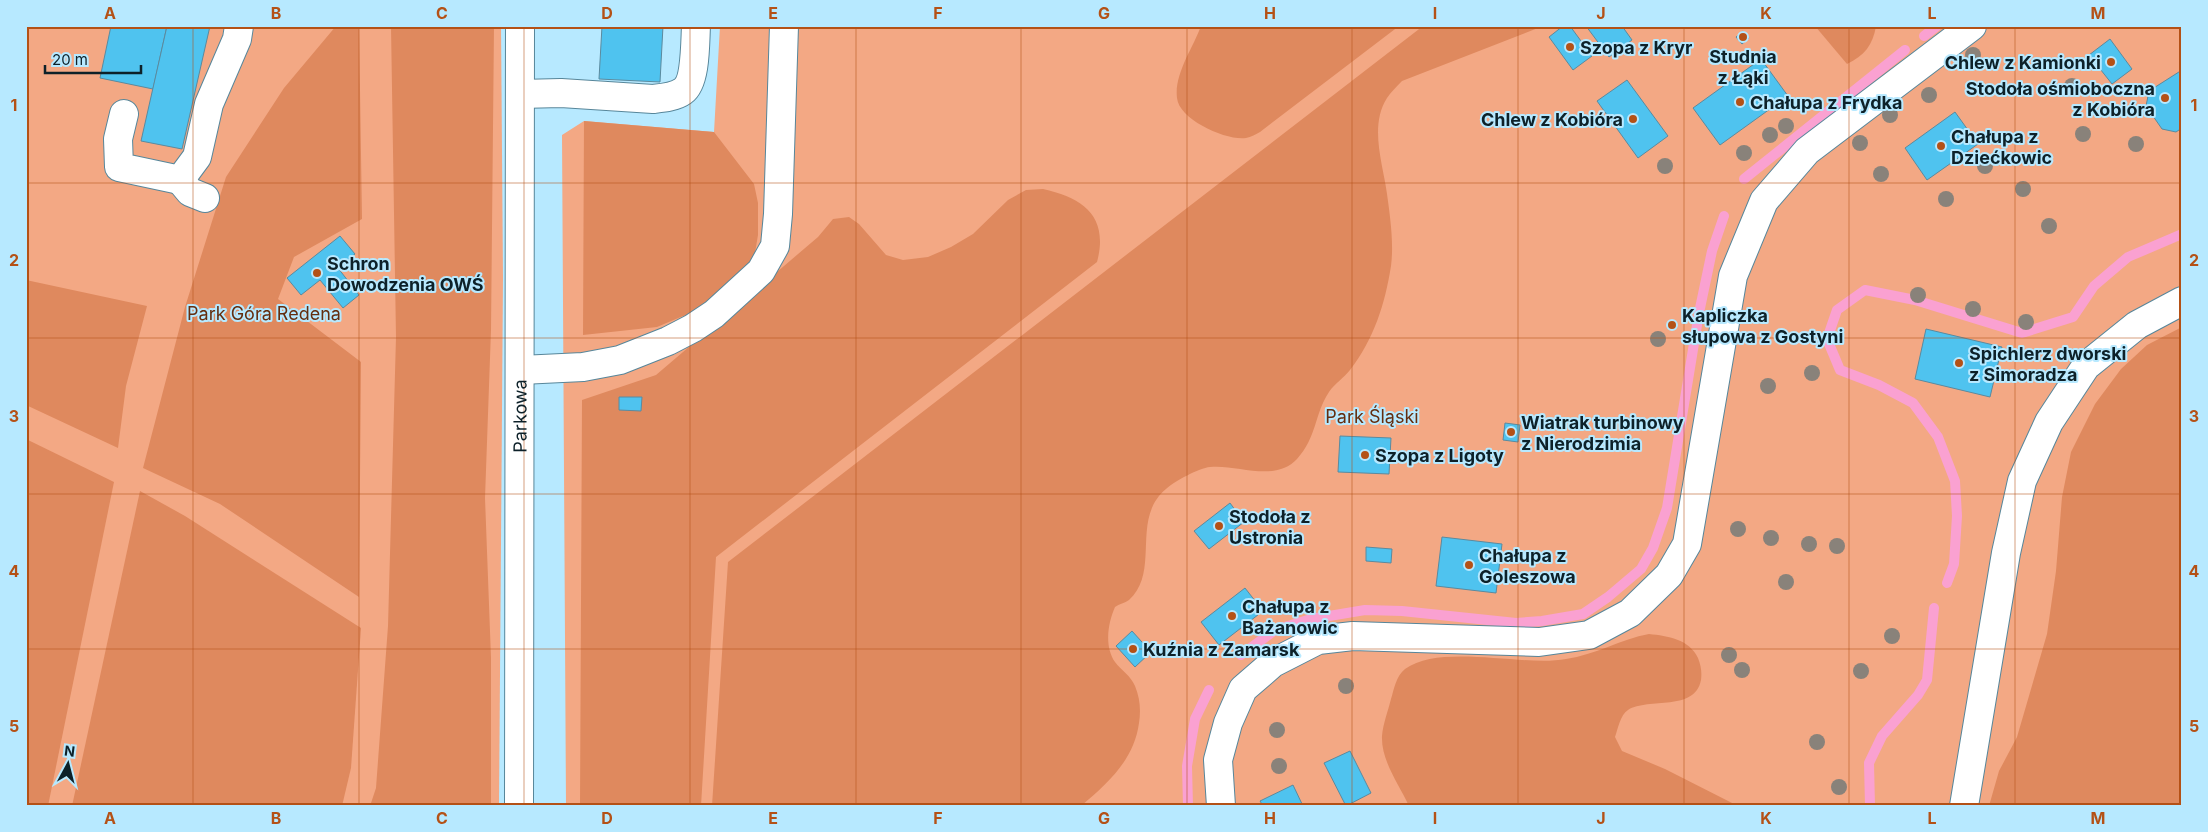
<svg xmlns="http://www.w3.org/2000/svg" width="2208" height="832" font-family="Inter,sans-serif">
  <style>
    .green { fill: #f3a884 }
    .forest { fill: #df895e }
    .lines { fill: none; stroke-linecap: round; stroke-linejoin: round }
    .stream { stroke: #faa1d1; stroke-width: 10 }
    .building { fill: #4fc3ef; stroke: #5b8a9e }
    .minor-casing { stroke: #57869a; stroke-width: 30 }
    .minor { stroke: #fff; stroke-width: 28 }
    .tree { fill: #89827a }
    .grid { fill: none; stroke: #b45116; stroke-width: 1; stroke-opacity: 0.55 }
    .poi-dot { fill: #b45116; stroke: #b7e9ff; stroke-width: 2 }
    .labels { text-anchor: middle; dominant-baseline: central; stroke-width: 4; stroke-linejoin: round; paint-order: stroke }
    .poi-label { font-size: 18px; font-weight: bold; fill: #0d2129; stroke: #b7e9ff; text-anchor: start }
    .park-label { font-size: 18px; fill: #642d0e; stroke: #b7e9ff }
    .street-label { font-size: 18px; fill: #0d2129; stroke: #b7e9ff }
    .neatline { fill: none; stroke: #b45116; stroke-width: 2 }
    .grid-label { font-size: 16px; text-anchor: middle; font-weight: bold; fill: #b45116 }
  </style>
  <rect width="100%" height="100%" fill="#b7e9ff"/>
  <g class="green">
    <path d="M26,26h475l2,251 -4,529h-473z"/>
    <path d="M720,26h1462v780h-1616l-4,-671 22,-14 130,11z"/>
  </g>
  <g class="forest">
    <path d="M336,26h23l3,193 -68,38 -16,42 83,63 -2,235 -139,-93 -77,-36 42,-161 41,-130 58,-89z"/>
    <path d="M391,26h103l-3,304 -6,168 6,160v148h-121l6,-18 12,-162 8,-289z"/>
    <path d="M1201,26h198l-139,106c-4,2 -9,5 -14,6 -19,3 -67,-18 -69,-40 -3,-24 16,-50 24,-72z"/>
    <path d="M1423,26h120l-141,55c-5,5 -11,11 -15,17 -18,28 -4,66 0,96 3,22 7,49 4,72 -6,38 -17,73 -41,104 -6,8 -15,13 -21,22 -15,23 -12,45 -32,67 -22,24 -60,5 -87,8 -11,1 -35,14 -44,22 -36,30 -5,82 -37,111 -4,3 -10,4 -14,7 -7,16 -11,39 0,55 6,8 16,14 20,24 5,12 6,24 4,37 -5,37 -31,60 -58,83h-369l16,-244z"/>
    <path d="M1815,26h61c-3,19 -12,30 -29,38z"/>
    <path d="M584,121l130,11 40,52 4,19v32l-3,18 -6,14 -51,47 -15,2 -26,11 -74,8z"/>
    <path d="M1043,189c41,9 66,28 54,73l-381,295 -15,249h-121l2,-406 74,-25 162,-138 15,-18 16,-2 10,7 27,31 17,5 25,-3 23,-10 22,-13 35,-34 18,-10z"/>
    <path d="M26,280l121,26 -21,80 -8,62 -92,-43z"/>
    <path d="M2182,327v479h-193l10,-35 18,-34 30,-103 9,-63 6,-74 9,-45 24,-48 26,-35 26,-24z"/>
    <path d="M26,439l88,43 -66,324h-22z"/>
    <path d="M140,491l45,25 176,112 -10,140 -9,38h-270z"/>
    <path d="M1649,634c19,2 40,5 49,24 3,8 4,14 3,22 -6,32 -52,17 -73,30 -8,5 -10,19 -13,27l7,14 43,18 73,37h-329c-10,-22 -28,-45 -27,-70 1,-12 6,-25 9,-37 3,-10 5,-23 14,-30 36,-26 118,-2 161,-10 29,-4 55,-20 83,-25z"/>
  </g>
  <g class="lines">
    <g class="stream">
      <path d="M1924,36l13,-10"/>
      <path d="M1744,179l161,-129"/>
      <path d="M1947,583l7,-19 3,-48 -2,-35 -17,-44 -25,-34 -34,-18 -39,-15 -13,-31 10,-29 28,-20 50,10 107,33 51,-16 21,-31 34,-29 54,-23"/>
      <path d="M1241,655l34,-25 36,-11 54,-9 37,1 114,12 26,-2 41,-7 25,-17 33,-28 12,-21 14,-40 32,-195 13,-62 12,-35"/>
      <path d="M1188,806l-1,-40 8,-47 14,-29"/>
      <path d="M1870,806l-1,-43 13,-27 36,-41 9,-15 7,-72"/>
    </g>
  </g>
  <g class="building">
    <path d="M111,26h56l-14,63 -53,-11z"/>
    <path d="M167,26h43l-28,123 -41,-8z"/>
    <path d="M602,26h61l-3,56 -61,-3z"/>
    <path d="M1563,26h7l22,30 -19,14 -24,-33z"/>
    <path d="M1586,26h36l10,14 -23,17z"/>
    <path d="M1743,31l6,7 -7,6 -6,-7z"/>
    <path d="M2110,39l22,30 -20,15 -23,-29z"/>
    <path d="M1761,59l27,37 -68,49 -27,-37z"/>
    <path d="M2182,70v58l-6,4 -14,-3 -16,-23 3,-15z"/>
    <path d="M1627,80l41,56 -30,22 -41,-57z"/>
    <path d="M1955,112l23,32 -51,36 -22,-32z"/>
    <path d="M340,236l15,18 -17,14 21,27 -16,13 -23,-28 -19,15 -14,-17z"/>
    <path d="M1926,329l76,18 -12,50 -75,-18z"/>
    <path d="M619,397h23l-1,14 -22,-1z"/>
    <path d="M1505,423l15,2 -2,17 -15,-2z"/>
    <path d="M1340,436l51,2 -2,36 -51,-2z"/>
    <path d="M1230,503l14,19 -35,27 -15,-18z"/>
    <path d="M1442,537l60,7 -6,49 -60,-7z"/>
    <path d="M1366,547l26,2 -1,14 -25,-2z"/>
    <path d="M1245,588l18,23 -44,34 -18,-23z"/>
    <path d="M1132,631l19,21 -16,15 -19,-21z"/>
    <path d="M1350,751l21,42 -25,13 -22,-43z"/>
    <path d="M1293,785l10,21h-40l-3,-5z"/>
  </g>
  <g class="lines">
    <defs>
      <g id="minor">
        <path d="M520,94l41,-1 92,6c9,-1 22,-2 30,-8 13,-9 12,-49 13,-65"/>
        <path d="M124,114l-6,25 1,28 61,13 17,-23 12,-53 28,-65 2,-13"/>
        <path d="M180,180l10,12 15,6"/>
        <path d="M521,370l62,-3 37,-7 48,-19 25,-13 21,-14 47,-43 14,-25 3,-32 6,-188"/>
        <path id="s1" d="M519,806l1,-780"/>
        <path d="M1221,806l-3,-46 10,-37 15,-34 30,-26 45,-23 35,-4 186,6 50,-7 41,-22 39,-38 18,-31 46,-268 31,-75 43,-50 165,-125"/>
        <path d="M1964,806l42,-253 16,-72 27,-59 37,-56 51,-41 45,-24"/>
      </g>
    </defs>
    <use href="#minor" class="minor-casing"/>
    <use href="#minor" class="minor"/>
  </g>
  <g class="tree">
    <circle cx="1973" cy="55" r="8"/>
    <circle cx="2072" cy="86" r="8"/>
    <circle cx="1929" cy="95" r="8"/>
    <circle cx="1890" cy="115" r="8"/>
    <circle cx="1786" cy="126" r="8"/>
    <circle cx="2083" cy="134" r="8"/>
    <circle cx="1770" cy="135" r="8"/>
    <circle cx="1860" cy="143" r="8"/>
    <circle cx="2136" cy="144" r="8"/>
    <circle cx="1744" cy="153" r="8"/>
    <circle cx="1665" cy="166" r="8"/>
    <circle cx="1985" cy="166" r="8"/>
    <circle cx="1881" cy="174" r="8"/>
    <circle cx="2023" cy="189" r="8"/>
    <circle cx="1946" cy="199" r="8"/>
    <circle cx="2049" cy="226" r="8"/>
    <circle cx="1918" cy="295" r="8"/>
    <circle cx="1973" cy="309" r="8"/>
    <circle cx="2026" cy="322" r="8"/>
    <circle cx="1658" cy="339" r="8"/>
    <circle cx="1812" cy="373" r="8"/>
    <circle cx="1768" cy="386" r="8"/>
    <circle cx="1738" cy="529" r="8"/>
    <circle cx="1771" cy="538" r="8"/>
    <circle cx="1809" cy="544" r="8"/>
    <circle cx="1837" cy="546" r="8"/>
    <circle cx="1786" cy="582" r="8"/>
    <circle cx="1892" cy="636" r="8"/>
    <circle cx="1729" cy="655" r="8"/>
    <circle cx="1742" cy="670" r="8"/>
    <circle cx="1861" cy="671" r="8"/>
    <circle cx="1346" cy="686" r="8"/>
    <circle cx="1277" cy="730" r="8"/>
    <circle cx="1817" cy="742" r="8"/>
    <circle cx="1279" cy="766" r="8"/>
    <circle cx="1839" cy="787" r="8"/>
  </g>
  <path class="grid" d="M193,26v780M359,26v780M524,26v780M690,26v780M856,26v780M1021,26v780M1187,26v780M1352,26v780M1518,26v780M1684,26v780M1849,26v780M2015,26v780M26,183h2156M26,338h2156M26,494h2156M26,649h2156"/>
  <g class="poi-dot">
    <circle cx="1743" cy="37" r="5"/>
    <circle cx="1570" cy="47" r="5"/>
    <circle cx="2111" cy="62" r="5"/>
    <circle cx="2165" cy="98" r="5"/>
    <circle cx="1740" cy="102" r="5"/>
    <circle cx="1633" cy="119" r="5"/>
    <circle cx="1941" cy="146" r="5"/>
    <circle cx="317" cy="273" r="5"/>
    <circle cx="1672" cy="325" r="5"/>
    <circle cx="1959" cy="363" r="5"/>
    <circle cx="1511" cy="432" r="5"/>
    <circle cx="1365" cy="455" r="5"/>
    <circle cx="1219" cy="526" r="5"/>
    <circle cx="1469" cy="565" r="5"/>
    <circle cx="1232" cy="616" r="5"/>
    <circle cx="1133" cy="649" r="5"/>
  </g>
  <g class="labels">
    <g class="poi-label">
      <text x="1580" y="47">Szopa z Kryr</text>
      <text x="1743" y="56" text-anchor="middle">Studnia<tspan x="1743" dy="21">z Łąki</tspan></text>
      <text x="2101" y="62" text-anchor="end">Chlew z Kamionki</text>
      <text x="2155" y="88" text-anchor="end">Stodoła ośmioboczna<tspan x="2155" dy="21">z Kobióra</tspan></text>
      <text x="1750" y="102">Chałupa z Frydka</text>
      <text x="1623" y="119" text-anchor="end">Chlew z Kobióra</text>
      <text x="1951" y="136">Chałupa z<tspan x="1951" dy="21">Dziećkowic</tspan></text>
      <text x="327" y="263">Schron<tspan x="327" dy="21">Dowodzenia OWŚ</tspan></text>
      <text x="1682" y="315">Kapliczka<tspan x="1682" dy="21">słupowa z Gostyni</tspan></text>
      <text x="1969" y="353">Spichlerz dworski<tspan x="1969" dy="21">z Simoradza</tspan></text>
      <text x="1521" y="422">Wiatrak turbinowy<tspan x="1521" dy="21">z Nierodzimia</tspan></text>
      <text x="1375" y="455">Szopa z Ligoty</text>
      <text x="1229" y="516">Stodoła z<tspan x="1229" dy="21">Ustronia</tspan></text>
      <text x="1479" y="555">Chałupa z<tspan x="1479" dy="21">Goleszowa</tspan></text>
      <text x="1242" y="606">Chałupa z<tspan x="1242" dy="21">Bażanowic</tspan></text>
      <text x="1143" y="649">Kuźnia z Zamarsk</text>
    </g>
    <g class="park-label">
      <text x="264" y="313">Park Góra Redena</text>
      <text x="1372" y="416">Park Śląski</text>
    </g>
    <g class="street-label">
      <text stroke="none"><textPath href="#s1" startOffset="390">Parkowa</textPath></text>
    </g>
  </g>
  <rect width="2208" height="832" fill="none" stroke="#b7e9ff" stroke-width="55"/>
  <g transform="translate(68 764) rotate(7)" stroke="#b7e9ff" stroke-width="4" paint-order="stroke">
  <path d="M0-4L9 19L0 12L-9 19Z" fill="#0d2129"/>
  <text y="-8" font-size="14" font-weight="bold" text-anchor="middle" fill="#0d2129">N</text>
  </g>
  <path d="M45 65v8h96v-8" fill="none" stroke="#0d2129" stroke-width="2.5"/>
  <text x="52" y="65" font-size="15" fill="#0d2129" stroke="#b7e9ff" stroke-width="4" paint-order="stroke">20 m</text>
  <rect x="28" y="28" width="2152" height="776" class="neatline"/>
  <g class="grid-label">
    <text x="110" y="19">A</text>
    <text x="276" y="19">B</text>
    <text x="442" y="19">C</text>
    <text x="607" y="19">D</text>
    <text x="773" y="19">E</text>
    <text x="938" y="19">F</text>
    <text x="1104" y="19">G</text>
    <text x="1270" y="19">H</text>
    <text x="1435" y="19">I</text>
    <text x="1601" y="19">J</text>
    <text x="1766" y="19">K</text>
    <text x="1932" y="19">L</text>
    <text x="2098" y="19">M</text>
    <text x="14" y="111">1</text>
    <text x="2194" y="111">1</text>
    <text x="14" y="266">2</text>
    <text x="2194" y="266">2</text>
    <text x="14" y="422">3</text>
    <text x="2194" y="422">3</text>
    <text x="14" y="577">4</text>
    <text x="2194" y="577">4</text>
    <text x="14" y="732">5</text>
    <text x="2194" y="732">5</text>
    <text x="110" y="824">A</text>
    <text x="276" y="824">B</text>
    <text x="442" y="824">C</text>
    <text x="607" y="824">D</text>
    <text x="773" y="824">E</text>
    <text x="938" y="824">F</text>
    <text x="1104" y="824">G</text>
    <text x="1270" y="824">H</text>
    <text x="1435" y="824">I</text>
    <text x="1601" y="824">J</text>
    <text x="1766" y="824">K</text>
    <text x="1932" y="824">L</text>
    <text x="2098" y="824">M</text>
  </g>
</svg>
